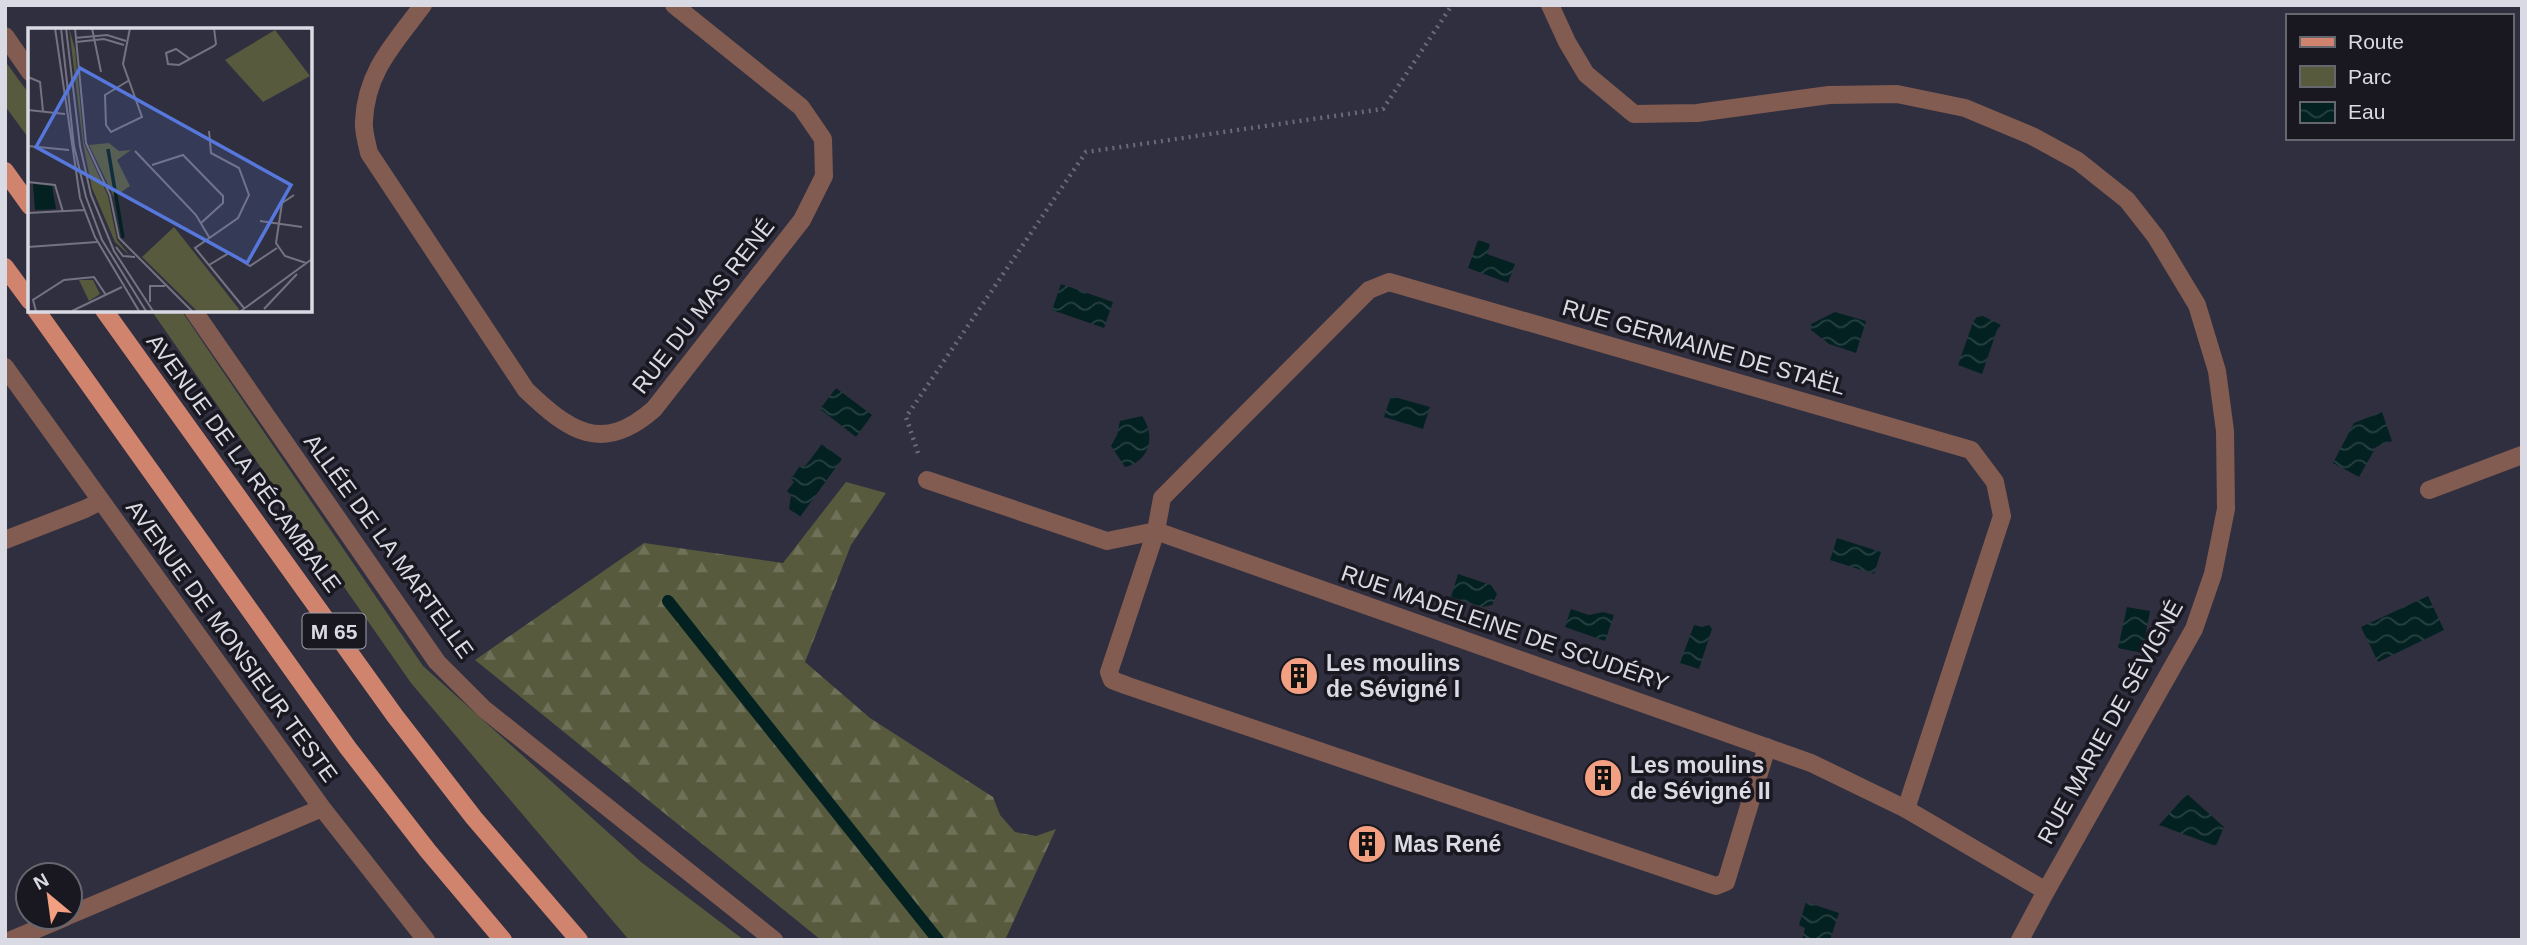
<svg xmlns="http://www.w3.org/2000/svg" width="2527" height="945" font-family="Helvetica,sans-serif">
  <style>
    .green { fill: #575a3c }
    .forest { fill: url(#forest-firs) }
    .water { fill: url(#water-waves) }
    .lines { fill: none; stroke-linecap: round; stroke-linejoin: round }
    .stream { stroke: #042122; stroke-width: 12 }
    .path { stroke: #696978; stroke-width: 4.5; stroke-dasharray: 2 5; stroke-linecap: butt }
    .lane { stroke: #825c51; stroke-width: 18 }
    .street { stroke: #825c51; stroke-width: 18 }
    .primary { stroke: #d0846d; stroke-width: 18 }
    .labels { text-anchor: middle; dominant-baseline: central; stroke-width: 7; stroke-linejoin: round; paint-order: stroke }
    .shield { fill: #191820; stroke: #a0a0aa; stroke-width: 2 }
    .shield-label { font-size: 21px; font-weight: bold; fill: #dadae5 }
    .street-label { font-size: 23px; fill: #dadae5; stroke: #191820 }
    .poi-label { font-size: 23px; font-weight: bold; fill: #dadae5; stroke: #191820; text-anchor: start }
    .inset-river { fill: none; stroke: #042122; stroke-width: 3.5 }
    .inset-road { fill: none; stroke: #747382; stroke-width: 2 }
    .view { fill: #5678dc; fill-opacity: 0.15; stroke: #5678dc; stroke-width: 3.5 }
    .inset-edge { fill: none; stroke: #dadae5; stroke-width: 3.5 }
  </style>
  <defs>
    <pattern id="forest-firs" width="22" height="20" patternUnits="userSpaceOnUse" patternTransform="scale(1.75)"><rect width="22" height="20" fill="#575a3c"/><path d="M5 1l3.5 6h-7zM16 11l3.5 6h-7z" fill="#6f7158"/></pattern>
    <pattern id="water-waves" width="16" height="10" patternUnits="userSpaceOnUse" patternTransform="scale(1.75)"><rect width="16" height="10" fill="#042122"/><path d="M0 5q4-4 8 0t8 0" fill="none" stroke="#284142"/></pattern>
  </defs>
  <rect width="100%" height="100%" fill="#302f40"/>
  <g class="green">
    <path d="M5,61l25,34v45l-25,-34z"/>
    <path d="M151,310h30l242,356 218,196 103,78h-115l-218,-257z"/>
  </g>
  <path class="forest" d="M846,482l40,11 -35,52 -46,117 65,56 123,79 7,18 15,17 21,4 20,-7 -51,111h-184l-346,-280 169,-117 139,20z"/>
  <g class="water">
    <path d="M1478,240l12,4 -3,10 28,10 -7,19 -40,-15z"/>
    <path d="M1061,284l52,18 -9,26 -52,-18z"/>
    <path d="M1835,312l31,9 -10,32 -27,-9 -18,-14v-6z"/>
    <path d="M1983,316l18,9 -4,5 -15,44 -24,-9 15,-43 4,-5z"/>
    <path d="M836,388l36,27 -16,22 -36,-28z"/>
    <path d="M1391,396l39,11 -7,22 -39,-12z"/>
    <path d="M2382,412l10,29 -16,6 -17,30 -26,-14 21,-40z"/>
    <path d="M1142,416c14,20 8,45 -17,51l-14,-21 6,-11 3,-14z"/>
    <path d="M822,444l20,15 -42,58 -11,-8 2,-14 -4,-4 7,-9 -3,-3 8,-12 7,-2z"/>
    <path d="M1837,538l44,14 -7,22 -44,-14z"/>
    <path d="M1458,574l33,11 6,9 -5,11 -9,2 -32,-10z"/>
    <path d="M2428,596l16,34 -66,32 -17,-35z"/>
    <path d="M2127,607l23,4 -8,42 -24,-5z"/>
    <path d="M1571,609l18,6 14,-3 11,3 -9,26 -40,-14z"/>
    <path d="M1694,625l8,2 7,-2 3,4 -13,40 -19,-6z"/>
    <path d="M2187,794l37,33 -8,19 -57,-21z"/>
    <path d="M1806,902l33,11 -9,27h-28l3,-12 -6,-3z"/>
  </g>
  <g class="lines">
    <path class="stream" d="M668,601l270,339"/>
    <path class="path" d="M918,453l-12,-36 180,-265 297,-43 69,-104"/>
    <path class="lane" d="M1156,531l-47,141 3,8 16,6 588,200 10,-4 41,-135"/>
    <g class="street">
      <path d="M423,5c-28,38 -57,66 -59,116 -1,10 3,22 5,32l157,237c43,41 76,65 128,19l148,-189 22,-44 -1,-37 -22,-32 -127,-102"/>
      <path d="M1550,5l17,37 19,32 48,40 63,-1 132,-18 68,-1 68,14 67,28 46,25 49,39 29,37 41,68 20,66 8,60 1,78 -13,65 -19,55 -148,262 -26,49"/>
      <path d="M5,36l25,36"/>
      <path d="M193,310l244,352 47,47 290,231"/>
      <path d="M5,367l317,441 104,132"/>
      <path d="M927,480l180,61 49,-10 655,232 95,46 140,82"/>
      <path d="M2429,490l93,-35"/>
      <path d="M1156,531l6,-33 207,-208 20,-8 582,168 24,32 7,34 -96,293"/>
      <path d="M5,540l80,-31 16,-8"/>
      <path d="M70,915l252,-107"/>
      <path d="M11,940l55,-23"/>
    </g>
    <g class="primary">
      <path d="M5,171l25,35"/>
      <path d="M5,267l25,34"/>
      <path d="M36,310l312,438 80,103 75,89"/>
      <path d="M104,310l291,406 79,102 105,122"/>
    </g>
  </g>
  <defs>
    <symbol id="building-disc" viewBox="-11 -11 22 22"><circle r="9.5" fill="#f2a081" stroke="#191820"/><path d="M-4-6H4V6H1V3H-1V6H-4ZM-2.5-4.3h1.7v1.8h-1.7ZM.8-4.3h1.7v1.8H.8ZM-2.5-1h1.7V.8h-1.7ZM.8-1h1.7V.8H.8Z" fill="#111"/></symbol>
  </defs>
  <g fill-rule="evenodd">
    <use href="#building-disc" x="1277" y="654" width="44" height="44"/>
    <use href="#building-disc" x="1581" y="756" width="44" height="44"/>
    <use href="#building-disc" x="1345" y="822" width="44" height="44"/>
  </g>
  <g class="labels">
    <rect class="shield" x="302.5" y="613.5" width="63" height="35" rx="5"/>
    <g class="shield-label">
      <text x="334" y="631">M 65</text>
    </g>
    <g class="street-label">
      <text transform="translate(703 306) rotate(-52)">RUE DU MAS RENÉ</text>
      <text transform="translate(1704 347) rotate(16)">RUE GERMAINE DE STAËL</text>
      <text transform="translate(244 463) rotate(54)">AVENUE DE LA RÉCAMBALE</text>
      <text transform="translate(389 546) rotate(54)">ALLÉE DE LA MARTELLE</text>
      <text transform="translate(1505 628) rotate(19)">RUE MADELEINE DE SCUDÉRY</text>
      <text transform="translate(232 641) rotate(54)">AVENUE DE MONSIEUR TESTE</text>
      <text transform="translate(2110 722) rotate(-61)">RUE MARIE DE SÉVIGNÉ</text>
    </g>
    <g class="poi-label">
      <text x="1326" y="663">Les moulins<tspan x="1326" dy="26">de Sévigné I</tspan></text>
      <text x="1630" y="765">Les moulins<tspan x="1630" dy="26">de Sévigné II</tspan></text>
      <text x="1394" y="844">Mas René</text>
    </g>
  </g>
  <g transform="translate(28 28)">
    <rect width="284" height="284" fill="#302f40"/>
    <path d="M41,0l6,21 9,94 24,53 9,44 13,16 -15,-14 -23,-54 -9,-44zM51,252h14l7,14 -11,7z" fill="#575a3c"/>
    <path d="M247,2l35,46 -47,26 -38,-42zM81,115l10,8 12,-1 -14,10 13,26 -16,11 -25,-52zM146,199l65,82 -2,2h-40l-55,-54z" fill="#575a3c"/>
    <path d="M5,156l19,2 4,23 -21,1z" fill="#042122"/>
    <path class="inset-river" d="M80,121l15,89"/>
    <path class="inset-road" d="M27,0l25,170 15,39 44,74M33,0l13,118 12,51 16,43 44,71M38,0l14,118 11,49 23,56 39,60M47,0l11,115 24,52 9,43 73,73M64,0l9,44M47,10l32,-3 19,6M48,14l28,-3 20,6M162,31l-14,-10 -10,4 2,11 11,1 35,-19 2,-2 -2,-16M0,49l12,5 3,29M100,53l-23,14 1,30 5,7 31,-15 -19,-53 7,-36M0,82l37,4M181,103l2,22 28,15 10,27 -11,23 -43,30 49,60M0,118l41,4M107,123l61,64 13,22M124,137l31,-10 40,41v7l-22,20M0,154l27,3 8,27M266,167l-12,8 -6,40 9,13 21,7M0,185l56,-3M232,193l42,6M0,219l69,-5M88,219l7,9 12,1M181,237l20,-12 21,13 27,-18M122,274v-16h15M236,281l33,-35M8,283l-3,-11 31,-20 30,-3 12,18M44,283l50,-24M213,283l71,-52"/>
    <path class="view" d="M52,40l211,117 -44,78 -211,-116z"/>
    <rect width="284" height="284" class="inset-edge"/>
  </g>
  <rect width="2527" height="945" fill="none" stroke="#dadae5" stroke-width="14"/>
  <rect x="2286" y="14" width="228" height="126" fill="#191820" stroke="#66666f" stroke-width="2"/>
  <rect x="2300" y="37" width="35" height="10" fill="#d0846d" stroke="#66666f" stroke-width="2"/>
  <text x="2348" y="49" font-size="21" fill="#dadae5">Route</text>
  <rect x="2300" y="66" width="35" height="21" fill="#575a3c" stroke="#66666f" stroke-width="2"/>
  <text x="2348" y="84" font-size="21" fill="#dadae5">Parc</text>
  <rect x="2300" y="102" width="35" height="21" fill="url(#water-waves)" stroke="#66666f" stroke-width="2"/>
  <text x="2348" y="119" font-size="21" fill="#dadae5">Eau</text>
  <g transform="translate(49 896) rotate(331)"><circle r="33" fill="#191820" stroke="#66666f" stroke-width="2"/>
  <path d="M0-5L12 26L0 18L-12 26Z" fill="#f2a081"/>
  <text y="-10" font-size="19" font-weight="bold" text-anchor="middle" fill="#dadae5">N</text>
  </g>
</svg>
